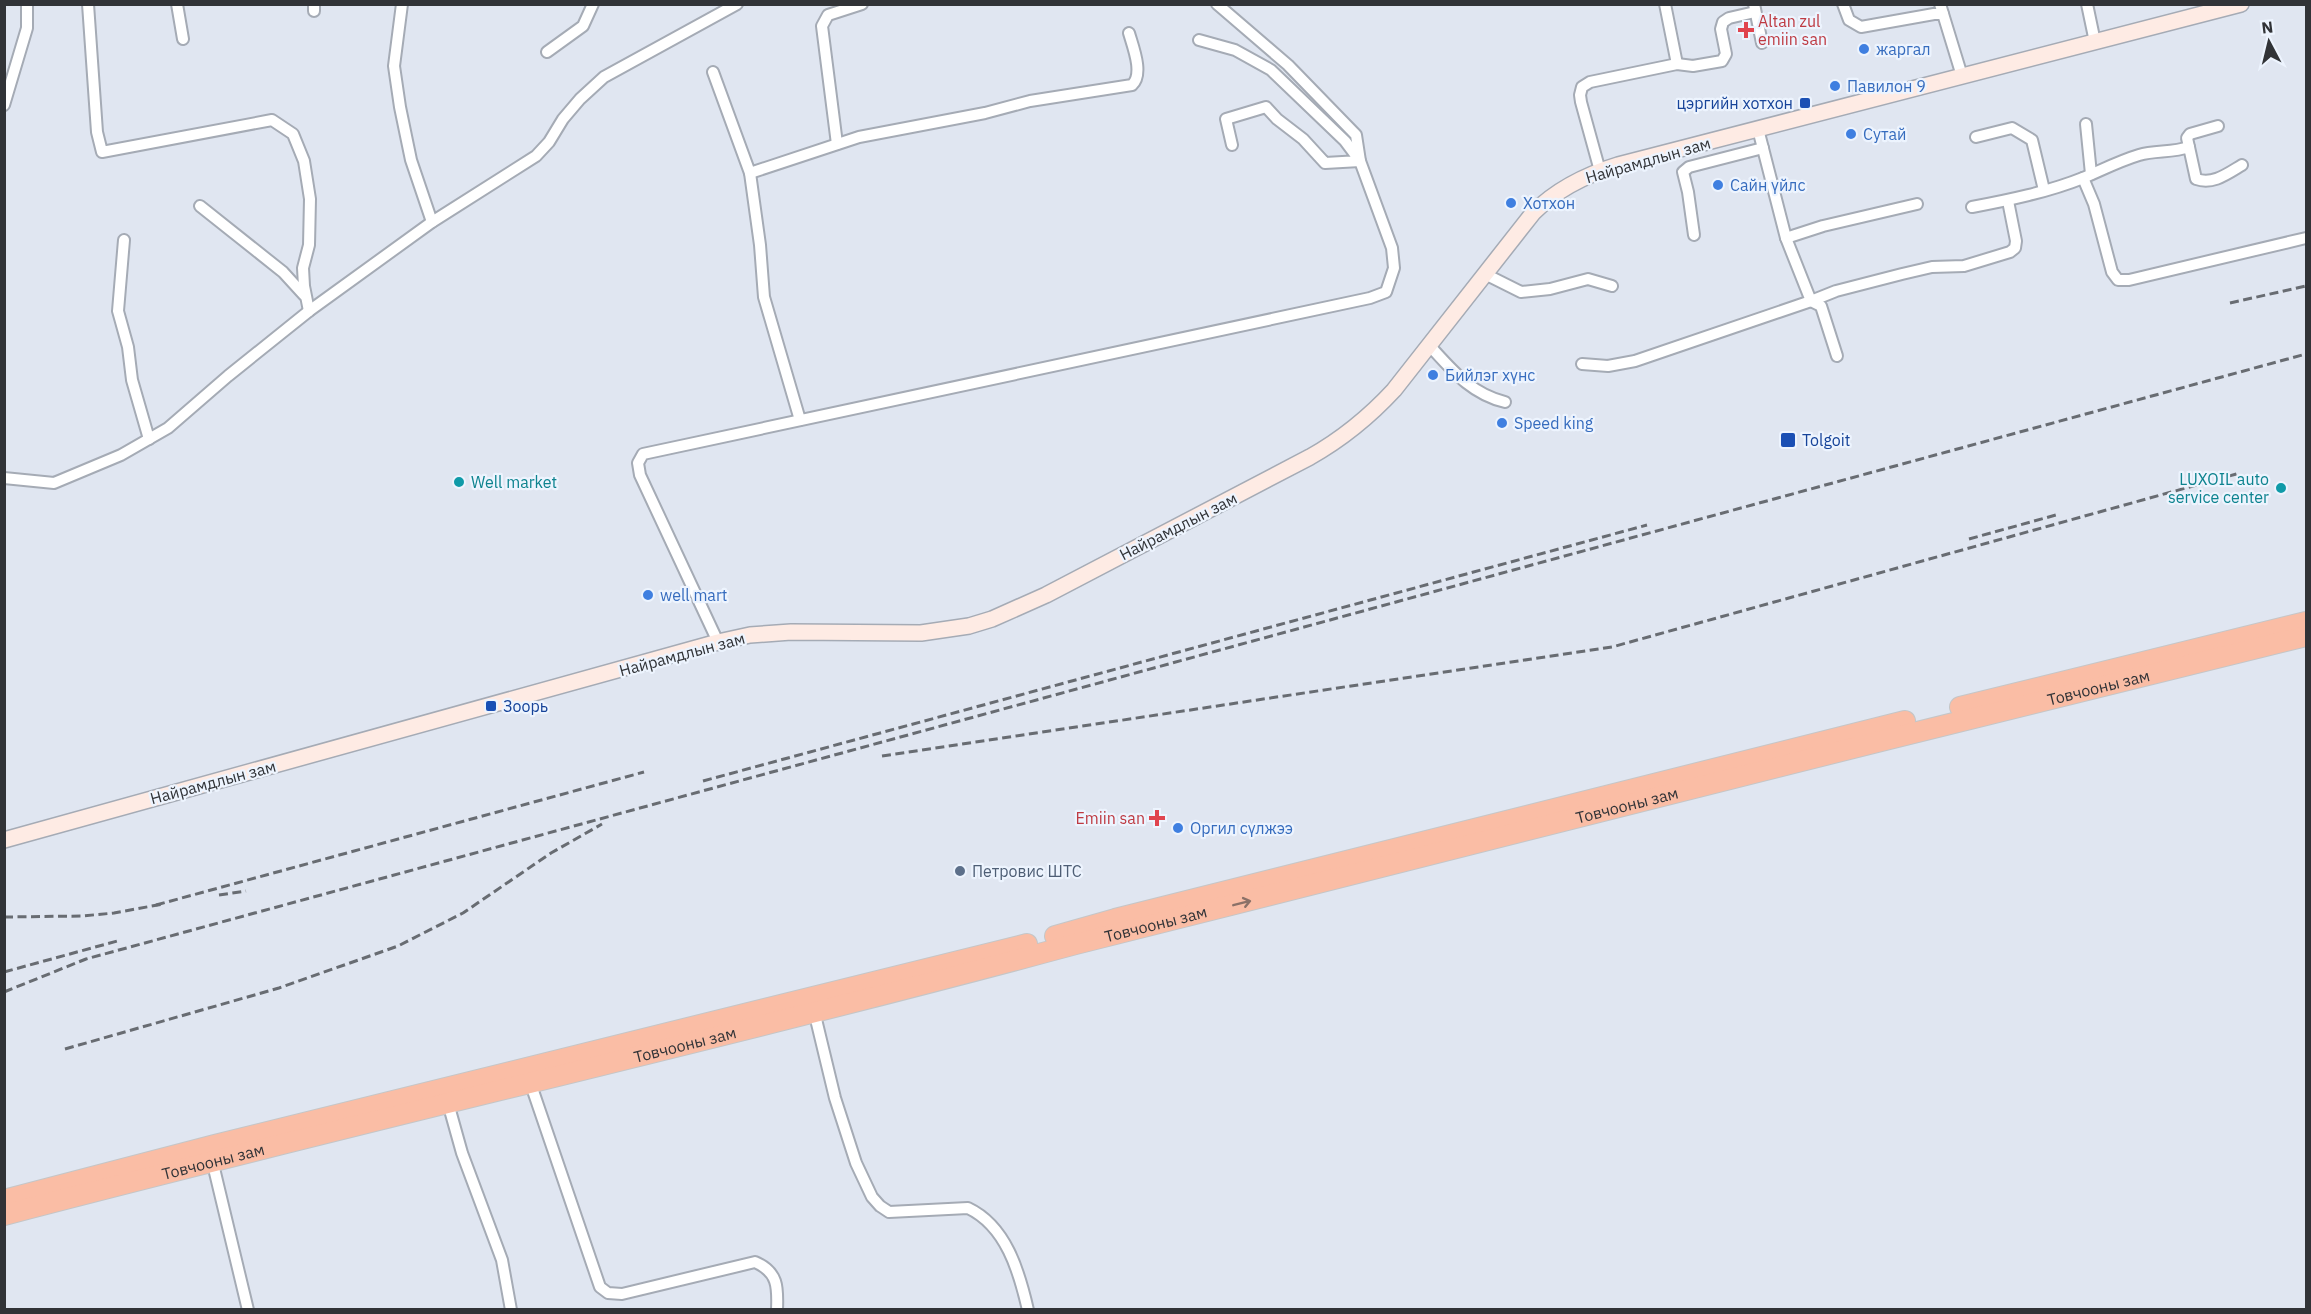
<svg xmlns="http://www.w3.org/2000/svg" width="2311" height="1314" font-family="'IBM Plex Sans',sans-serif">
  <style>
    .lines { fill: none; stroke-linecap: round; stroke-linejoin: round }
    .street-casing { stroke: #a5abb5; stroke-width: 14 }
    .secondary-casing { stroke: #a5abb5; stroke-width: 18 }
    .highway-casing { stroke: #c5c6c7; stroke-width: 22 }
    .street { stroke: #fff; stroke-width: 10 }
    .secondary { stroke: #feebe4; stroke-width: 15 }
    .highway { stroke: #fabda5; stroke-width: 20 }
    .rail { stroke: #686c72; stroke-width: 3; stroke-dasharray: 9 4.5; stroke-linecap: butt }
    .oneway { stroke: #8b7168 }
    .health-dot { fill: #e0444e; stroke: #edf4fe; stroke-width: 2 }
    .shop-dot { fill: #3f7fe0; stroke: #edf4fe; stroke-width: 2 }
    .transit-dot { fill: #1a4fb4; stroke: #edf4fe; stroke-width: 2 }
    .culture-dot { fill: #0f9aa8; stroke: #edf4fe; stroke-width: 2 }
    .service-dot { fill: #5c6f8a; stroke: #edf4fe; stroke-width: 2 }
    .labels { text-anchor: middle; dominant-baseline: central; stroke-width: 4.5; stroke-linejoin: round; paint-order: stroke }
    .health-label { font-size: 16px; fill: #be3a42; stroke: #edf4fe; text-anchor: start }
    .shop-label { font-size: 16px; fill: #366cbe; stroke: #edf4fe; text-anchor: start }
    .transit-label { font-size: 16px; fill: #164399; stroke: #edf4fe; text-anchor: start }
    .street-label { font-size: 16px; fill: #313337; stroke: #edf4fe }
    .culture-label { font-size: 16px; fill: #0d838f; stroke: #edf4fe; text-anchor: end }
    .service-label { font-size: 16px; fill: #4e5e75; stroke: #edf4fe; text-anchor: start }
  </style>
  <rect width="100%" height="100%" fill="#e0e6f1"/>
  <g class="lines">
    <defs>
      <g id="street">
        <path d="M88,4l9,128 5,20 170,-32 21,14 11,27 6,38 -1,46 -6,23 1,18 5,25"/>
        <path d="M177,4l6,35"/>
        <path d="M314,4v7"/>
        <path d="M402,4l-8,62 6,41 11,53 21,62"/>
        <path d="M1665,4l12,60"/>
        <path d="M1754,4l8,39"/>
        <path d="M1843,4l6,16 12,7 73,-13h9"/>
        <path d="M1940,4l22,72"/>
        <path d="M2087,4l8,38"/>
        <path d="M1199,40l36,10 36,20 74,71 15,20 -35,2 -22,-24 -26,-20 -11,-12 -40,12 6,26"/>
        <path d="M547,52l36,-26 10,-22"/>
        <path d="M713,72l37,101 109,-36 126,-24 45,-12 102,-16c12,-11 1,-38 -3,-52"/>
        <path d="M4,105l23,-77v-24"/>
        <path d="M2086,124l5,50"/>
        <path d="M1976,137l36,-9 20,12 12,50"/>
        <path d="M837,144l-15,-118 6,-11 34,-11"/>
        <path d="M2189,147l-2,-9 3,-4 28,-8"/>
        <path d="M1600,171l-19,-69 -1,-7 2,-8 8,-5 87,-18 16,2 29,-5 4,-7 -5,-25 2,-7 6,-4 26,-6"/>
        <path d="M750,173l10,72 4,52 36,123"/>
        <path d="M2083,178l11,26 18,68 6,8h11l177,-42"/>
        <path d="M200,206l83,66 21,23"/>
        <path d="M1972,207c37,-7 76,-15 111,-29 19,-8 36,-17 56,-23 16,-5 33,-2 50,-8l7,32c17,6 31,-5 46,-14"/>
        <path d="M1694,235l-6,-43 -5,-20 6,-5 74,-19"/>
        <path d="M1786,238l37,-12 94,-22"/>
        <path d="M124,240l-6,71 10,36 4,33 17,59"/>
        <path d="M1485,274l36,18 29,-3 38,-10 24,7"/>
        <path d="M1811,301l25,-10 66,-17 30,-7 32,-1 46,-14 5,-4 1,-7 -8,-40"/>
        <path d="M1811,301l10,5 16,50"/>
        <path d="M1429,345c23,25 42,49 76,57"/>
        <path d="M1582,364l26,2 27,-5 176,-60 -25,-63 -28,-109"/>
        <path d="M4,478l50,5 67,-28 47,-27 60,-52 81,-65 123,-89 104,-66 13,-14 14,-23 17,-20 24,-22 133,-73"/>
        <path d="M718,642l-78,-167 -2,-12 5,-9 727,-156 16,-6 8,-24 -2,-20 -32,-87 -4,-26 -68,-70 -71,-61"/>
        <path d="M814,1011l21,87 21,65 16,34 8,9 9,6 79,-4c38,18 51,63 60,102"/>
        <path d="M529,1079l71,208 8,6 14,1 133,-32c23,10 23,25 22,48"/>
        <path d="M448,1103l14,50 40,107 9,50"/>
        <path d="M212,1160l36,150"/>
      </g>
      <path id="secondary" d="M4,840l714,-198 32,-7 41,-3 130,1 48,-7 23,-7 54,-24 264,-138c32,-18 59,-40 84,-67l139,-177c24,-24 52,-38 85,-48l623,-161"/>
      <g id="highway">
        <path d="M1960,707l346,-85"/>
        <path d="M1055,936l60,-17 790,-198"/>
        <path d="M4,1200l211,-55 812,-201"/>
        <path id="s1" d="M4,1215c357,-94 716,-175 1072,-271l809,-204 421,-104"/>
      </g>
    </defs>
    <use href="#street" class="street-casing"/>
    <use href="#secondary" class="secondary-casing"/>
    <use href="#highway" class="highway-casing"/>
    <use href="#street" class="street"/>
    <use href="#secondary" class="secondary"/>
    <use href="#highway" class="highway"/>
    <g class="rail">
      <path d="M2230,303l76,-17"/>
      <path d="M1969,539l87,-24"/>
      <path d="M882,756l730,-109 628,-174"/>
      <path d="M703,781l944,-256"/>
      <path d="M219,895l27,-4"/>
      <path d="M156,905l488,-133"/>
      <path d="M4,917l78,-1 32,-3 49,-9"/>
      <path d="M4,972l117,-32"/>
      <path d="M4,992l82,-33 2220,-605"/>
      <path d="M65,1049l214,-61 119,-42 65,-33 88,-60 51,-29"/>
    </g>
  </g>
  <defs><path id="oneway-shaft" d="M-6 0H5M1.5-3L5.5 0L1.5 3" fill="none" stroke-width="1.6" stroke-linecap="round" stroke-linejoin="round" transform="scale(1.5)"/></defs>
  <use class="oneway" href="#oneway-shaft" transform="translate(1242 903) rotate(-14)"/>
  <g class="health-dot">
    <path d="M1743 21h6v6h6v6h-6v6h-6v-6h-6v-6h6z"/>
    <path d="M1154 809h6v6h6v6h-6v6h-6v-6h-6v-6h6z"/>
  </g>
  <g class="shop-dot">
    <circle cx="1864" cy="49" r="6"/>
    <circle cx="1835" cy="86" r="6"/>
    <circle cx="1851" cy="134" r="6"/>
    <circle cx="1718" cy="185" r="6"/>
    <circle cx="1511" cy="203" r="6"/>
    <circle cx="1433" cy="375" r="6"/>
    <circle cx="1502" cy="423" r="6"/>
    <circle cx="648" cy="595" r="6"/>
    <circle cx="1178" cy="828" r="6"/>
  </g>
  <g class="transit-dot">
    <rect x="1799" y="97" width="12" height="12" rx="3"/>
    <rect x="1780" y="432" width="16" height="16" rx="3"/>
    <rect x="485" y="700" width="12" height="12" rx="3"/>
  </g>
  <g class="culture-dot">
    <circle cx="459" cy="482" r="6"/>
    <circle cx="2281" cy="488" r="6"/>
  </g>
  <circle class="service-dot" cx="960" cy="871" r="6"/>
  <g class="labels">
    <g class="health-label">
      <text x="1758" y="21">Altan zul<tspan x="1758" dy="18">emiin san</tspan></text>
      <text x="1145" y="818" text-anchor="end">Emiin san</text>
    </g>
    <g class="shop-label">
      <text x="1876" y="49">жаргал</text>
      <text x="1847" y="86">Павилон 9</text>
      <text x="1863" y="134">Сутай</text>
      <text x="1730" y="185">Сайн үйлс</text>
      <text x="1523" y="203">Хотхон</text>
      <text x="1445" y="375">Бийлэг хүнс</text>
      <text x="1514" y="423">Speed king</text>
      <text x="660" y="595">well mart</text>
      <text x="1190" y="828">Оргил сүлжээ</text>
    </g>
    <g class="transit-label">
      <text x="1793" y="103" text-anchor="end">цэргийн хотхон</text>
      <text x="1802" y="440">Tolgoit</text>
      <text x="503" y="706">Зоорь</text>
    </g>
    <g class="street-label">
      <text transform="translate(1648 160) rotate(-16)">Найрамдлын зам</text>
      <text transform="translate(1178 526) rotate(-27)">Найрамдлын зам</text>
      <text transform="translate(682 654) rotate(-15)">Найрамдлын зам</text>
      <text stroke="none"><textPath href="#s1" startOffset="2160">Товчооны зам</textPath></text>
      <text transform="translate(213 782) rotate(-15)">Найрамдлын зам</text>
      <text stroke="none"><textPath href="#s1" startOffset="1674">Товчооны зам</textPath></text>
      <text stroke="none"><textPath href="#s1" startOffset="1188">Товчооны зам</textPath></text>
      <text stroke="none"><textPath href="#s1" startOffset="702">Товчооны зам</textPath></text>
      <text stroke="none"><textPath href="#s1" startOffset="216">Товчооны зам</textPath></text>
    </g>
    <g class="culture-label">
      <text x="2269" y="479">LUXOIL auto<tspan x="2269" dy="18">service center</tspan></text>
      <text x="471" y="482" text-anchor="start">Well market</text>
    </g>
    <g class="service-label">
      <text x="972" y="871">Петровис ШТС</text>
    </g>
  </g>
  <rect width="2311" height="1314" fill="none" stroke="#313337" stroke-width="12"/>
  <g transform="translate(2269 42) rotate(353)" stroke="#edf4fe" stroke-width="4.5" paint-order="stroke">
  <path d="M0-4.5L10 22L0 15L-10 22Z" fill="#313337"/>
  <text y="-9" font-size="16" font-weight="bold" text-anchor="middle" fill="#313337">N</text>
  </g>
</svg>
